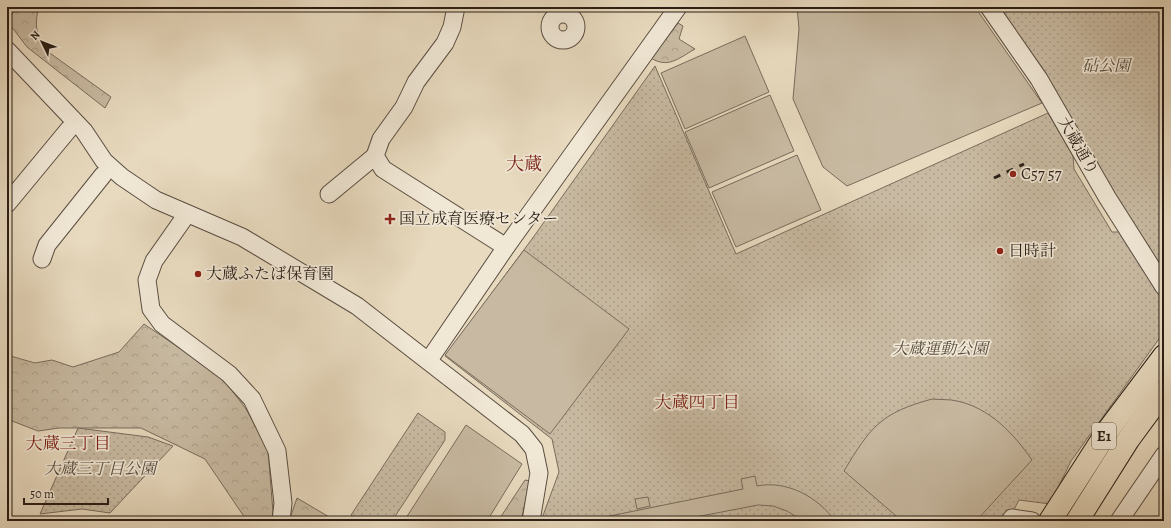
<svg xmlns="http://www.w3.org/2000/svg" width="1171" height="528" font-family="Alegreya,'Noto Serif JP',serif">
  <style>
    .forest { fill: url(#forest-crowns); stroke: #786c5c }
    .park { fill: url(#park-dots); stroke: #786c5c }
    .pitch { fill: #c8baa2; stroke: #786c5c }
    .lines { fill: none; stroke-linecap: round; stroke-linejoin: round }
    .minor-casing { stroke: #594d40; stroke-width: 19 }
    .highway-casing { stroke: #291e16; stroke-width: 24 }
    .minor { stroke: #f0e7d5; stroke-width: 17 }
    .highway { stroke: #e8dabf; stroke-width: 22 }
    .rail { stroke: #291e16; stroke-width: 3; stroke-dasharray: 7 7; stroke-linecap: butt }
    .poi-dot { fill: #8f2418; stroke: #f0e7d5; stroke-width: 1.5 }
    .labels { text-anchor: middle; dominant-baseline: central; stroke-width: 3.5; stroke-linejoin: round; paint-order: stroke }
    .shield { fill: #f0e7d5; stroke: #655a4f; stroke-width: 1 }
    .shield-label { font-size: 15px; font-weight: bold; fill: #291e16 }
    .park-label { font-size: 16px; font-style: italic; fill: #594d40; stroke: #f0e7d5 }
    .street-label { font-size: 16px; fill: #291e16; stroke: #f0e7d5 }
    .poi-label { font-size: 16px; fill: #291e16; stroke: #f0e7d5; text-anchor: start }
    .neighbourhood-label { font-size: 17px; fill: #7a1f14; stroke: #f0e7d5 }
    .quarter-label { font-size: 18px; fill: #7a1f14; stroke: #f0e7d5 }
  </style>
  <defs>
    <pattern id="forest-crowns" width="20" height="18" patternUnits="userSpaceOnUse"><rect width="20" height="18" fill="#c8baa2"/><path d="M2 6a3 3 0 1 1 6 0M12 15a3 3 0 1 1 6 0" fill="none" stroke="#ac9f8b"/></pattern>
    <pattern id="park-dots" width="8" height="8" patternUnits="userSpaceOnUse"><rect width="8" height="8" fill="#c8baa2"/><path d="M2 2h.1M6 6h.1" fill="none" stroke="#ac9f8b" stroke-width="1.8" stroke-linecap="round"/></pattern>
  </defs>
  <rect width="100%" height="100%" fill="#e8dabf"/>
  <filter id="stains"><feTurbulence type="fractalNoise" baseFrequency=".005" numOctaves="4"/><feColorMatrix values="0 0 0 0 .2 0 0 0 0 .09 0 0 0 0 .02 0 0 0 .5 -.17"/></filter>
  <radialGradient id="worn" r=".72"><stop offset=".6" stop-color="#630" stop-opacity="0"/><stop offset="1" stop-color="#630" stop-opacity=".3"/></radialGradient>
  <g class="forest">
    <path d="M16,7h23c-5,17 -3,30 8,44l64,46 -6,11 -78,-61 -19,-25z"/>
    <path d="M678,23l5,3 -4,13 16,10c-16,9 -27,20 -44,9z"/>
    <path d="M144,324l78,53 24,32 22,41 5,62 -2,9h-24l-42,-62 -64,-31h-82l-21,3 -31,-12v-64l28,8 17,-3 21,7 46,-15z"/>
    <path d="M525,480l5,1 -9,40h-23z"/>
    <path d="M297,498l39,23h-47z"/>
  </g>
  <g class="park">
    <path d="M994,7h170v265z"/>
    <path d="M655,66l81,188 312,-141 25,43 1,13 38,63h9l43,68v32l-93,129 -21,43 -31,-4 -11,21h-467l18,-49 -7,-33 -107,-83 87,-117z"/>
    <path d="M418,413l27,19v8l-53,81h-31l-10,-6z"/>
    <path d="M78,428l70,9 25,9 -63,67 -28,-4 -42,5z"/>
  </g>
  <g class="pitch">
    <path d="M797,7h178l67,96 -195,83 -24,-19 -30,-68 6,-70z"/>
    <path d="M745,36l24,56 -84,37 -24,-56z"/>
    <path d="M770,95l24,56 -85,37 -24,-56z"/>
    <path d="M797,155l24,55 -85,37 -24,-55z"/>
    <path d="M524,250l105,79 -79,105 -105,-79z"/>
    <path d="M932,399c8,1 18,0 25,2 33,7 57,33 75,59l-56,61h-74l-58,-50c27,-45 37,-58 88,-72z"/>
    <path d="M466,425l56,39 -35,57h-83z"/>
    <path d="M755,476l2,10c30,-6 61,11 78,35h-32l-16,-10 -14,-5 -15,-1 -83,16h-90l158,-32 -2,-10z"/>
    <path d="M648,497l2,9 -13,3 -2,-10z"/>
  </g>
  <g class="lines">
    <defs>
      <g id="minor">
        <path d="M456,7l-4,20 -7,16 -29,39 -12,25 -23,32 -6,17 8,13 123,78"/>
        <path d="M989,7l50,72 68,118 57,90"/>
        <circle cx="563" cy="27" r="13"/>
        <path d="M7,50l77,81 20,30 18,16 34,23 86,37 115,69 165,128 12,15 5,24 -8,48"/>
        <path d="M329,194l46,-38"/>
        <path d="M7,204l62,-75"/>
        <path d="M187,214l-33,47 -7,19 4,29 11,15 67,50 23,25 25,52 6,52 -2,18"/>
        <path d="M42,259l5,-14 56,-70"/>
        <path d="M429,360l77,-113 172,-240"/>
        <path d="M1010,521l2,-3 20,3"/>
        <path d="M1119,521l45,-66"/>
      </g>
      <g id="highway">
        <path d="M1050,521l59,-92 55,-73"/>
        <path d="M1077,521l51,-81 36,-49"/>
      </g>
    </defs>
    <use href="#minor" class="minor-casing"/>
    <use href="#highway" class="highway-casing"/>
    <use href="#minor" class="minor"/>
    <use href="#highway" class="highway"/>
    <path class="rail" d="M994,178l30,-14"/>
  </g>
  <g class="poi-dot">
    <circle cx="1013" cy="174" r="4"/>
    <path d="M388 213h4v4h4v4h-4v4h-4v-4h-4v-4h4z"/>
    <circle cx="1000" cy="251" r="4"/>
    <circle cx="198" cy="274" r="4"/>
  </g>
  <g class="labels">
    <rect class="shield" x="1092" y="423" width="24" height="26" rx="3"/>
    <g class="shield-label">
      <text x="1104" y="436">E1</text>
    </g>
    <g class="park-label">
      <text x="1106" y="66">砧公園</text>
      <text x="940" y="349">大蔵運動公園</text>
      <text x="100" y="469">大蔵三丁目公園</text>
    </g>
    <g class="street-label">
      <text transform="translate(1078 146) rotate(60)">大蔵通り</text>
    </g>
    <g class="poi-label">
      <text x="1021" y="174">C57 57</text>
      <text x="399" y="219">国立成育医療センター</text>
      <text x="1008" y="251">日時計</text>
      <text x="206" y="274">大蔵ふたば保育園</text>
    </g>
    <g class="neighbourhood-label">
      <text x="697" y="402">大蔵四丁目</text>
      <text x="68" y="443">大蔵三丁目</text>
    </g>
    <g class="quarter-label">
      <text x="524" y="164">大蔵</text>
    </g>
  </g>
  <rect width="1171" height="528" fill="none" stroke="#e8dabf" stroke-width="24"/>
  <rect x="8" y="8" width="1155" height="512" fill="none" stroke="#291e16" stroke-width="2"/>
  <rect x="12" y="12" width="1147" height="504" fill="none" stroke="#291e16"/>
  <g transform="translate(42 42) rotate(313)" stroke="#f0e7d5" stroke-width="3" paint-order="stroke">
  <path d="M0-3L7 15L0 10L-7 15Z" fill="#291e16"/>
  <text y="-6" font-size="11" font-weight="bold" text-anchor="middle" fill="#291e16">N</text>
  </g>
  <path d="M24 498v6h84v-6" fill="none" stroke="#291e16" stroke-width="2"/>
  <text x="30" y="498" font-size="12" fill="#291e16" stroke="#f0e7d5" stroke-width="3" paint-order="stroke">50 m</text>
  <rect width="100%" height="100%" filter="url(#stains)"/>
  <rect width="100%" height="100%" fill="url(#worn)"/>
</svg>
